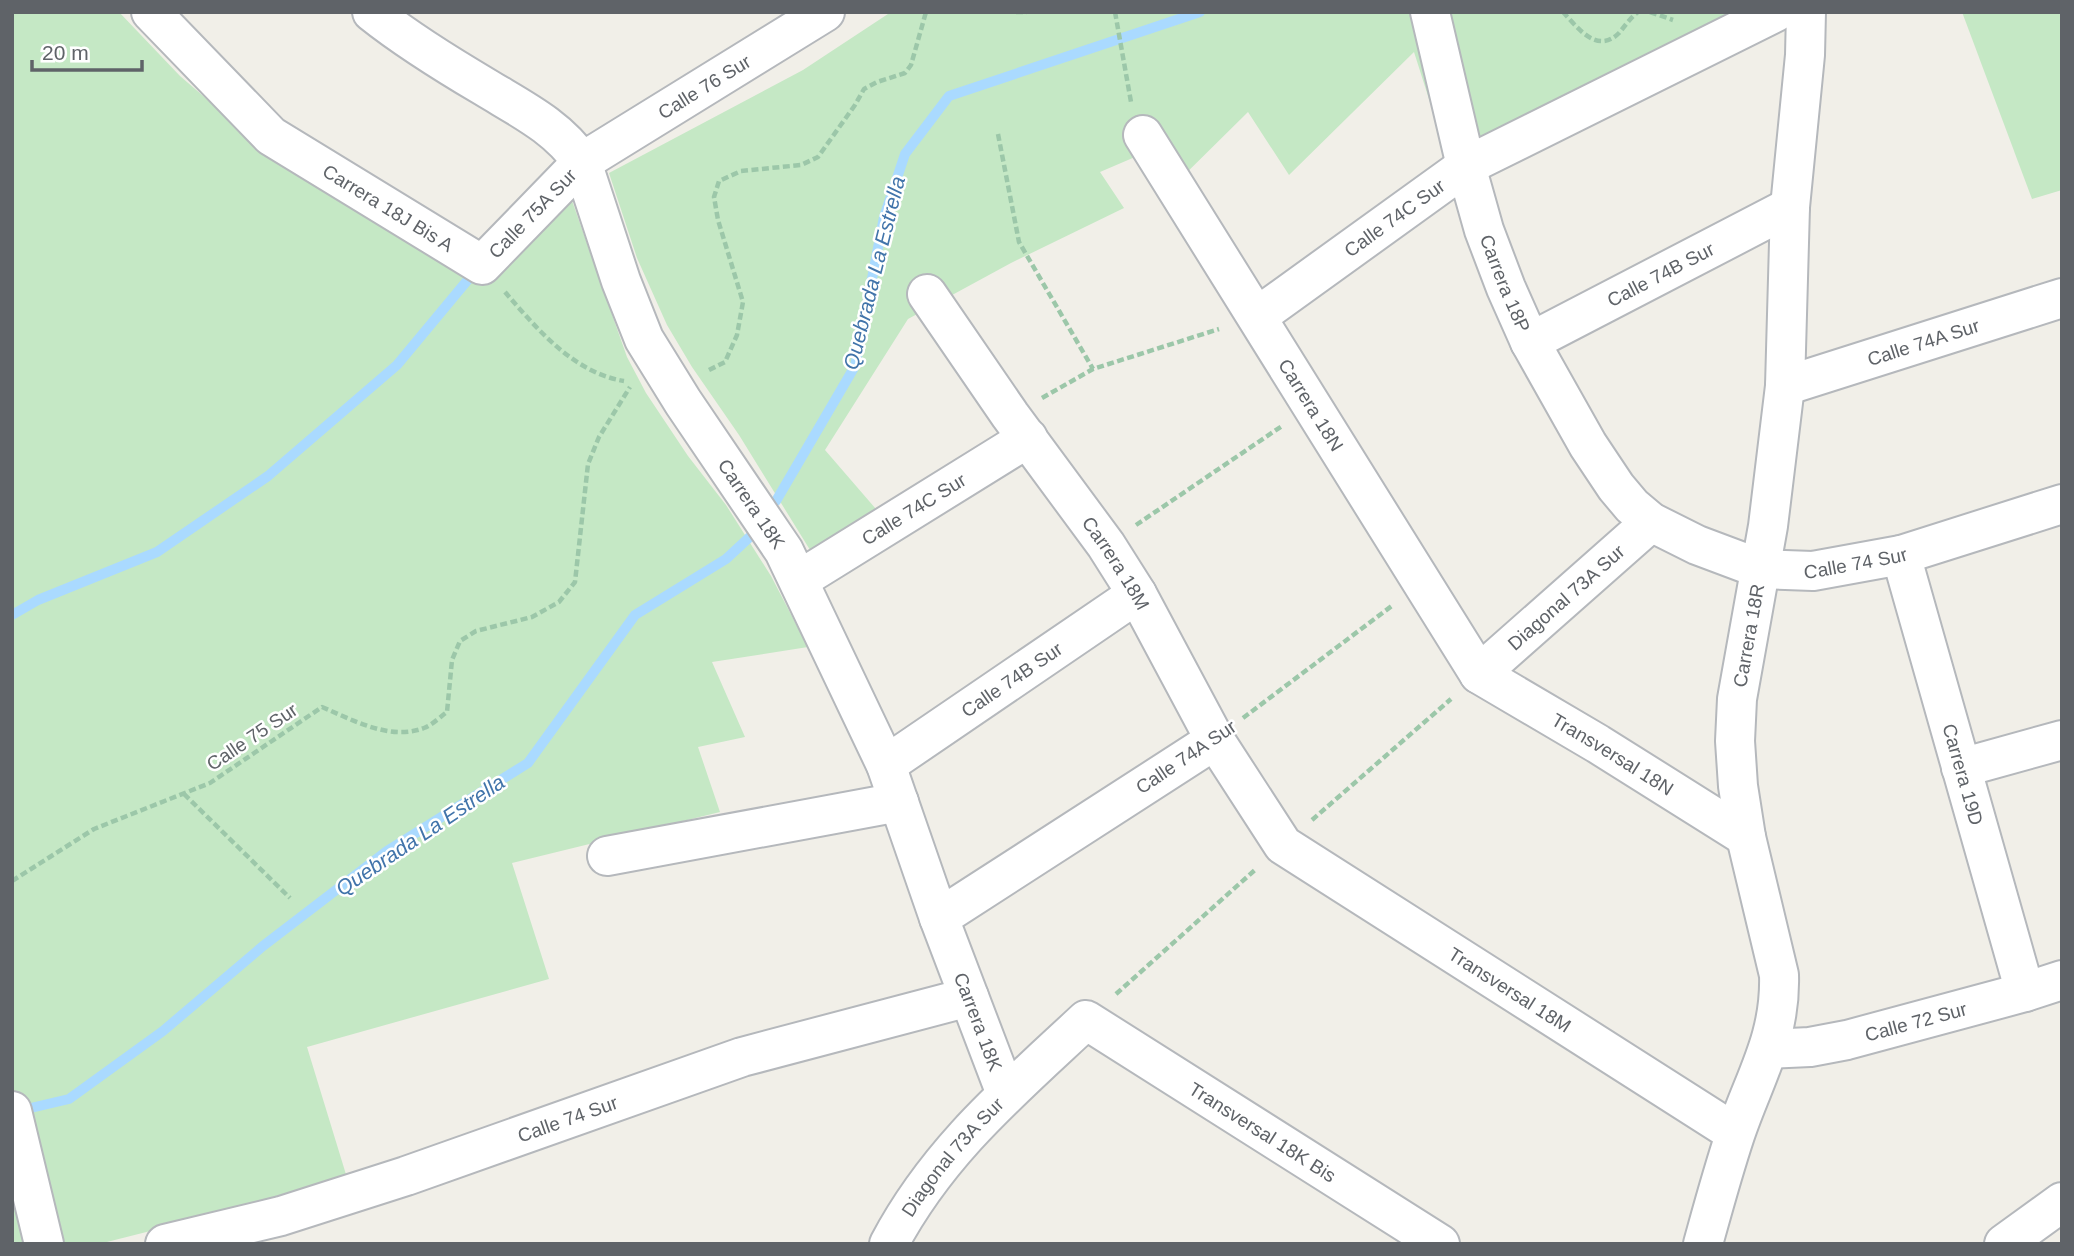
<svg xmlns="http://www.w3.org/2000/svg" width="2074" height="1256" font-family="Arial,sans-serif">
  <style>
    .green { fill: #c5e8c5 }
    .lines { fill: none; stroke-linecap: round; stroke-linejoin: round }
    .stream { stroke: #aadaff; stroke-width: 10 }
    .minor-casing { stroke: #b5b8bc; stroke-width: 42 }
    .path { stroke: #9cc7a9; stroke-width: 4.5; stroke-dasharray: 7 3.5; stroke-linecap: butt }
    .minor { stroke: #fff; stroke-width: 38 }
    .labels { text-anchor: middle; dominant-baseline: central; stroke-width: 5; stroke-linejoin: round; paint-order: stroke }
    .street-label { font-size: 19px; fill: #5f6368; stroke: #fff }
    .water-label { font-size: 21px; font-style: italic; fill: #4174aa; stroke: #fff }
  </style>
  <rect width="100%" height="100%" fill="#f1efe8"/>
  <g class="green">
    <path d="M12,12h107l61,64 86,74 120,78 96,58 88,-91 57,162 19,36 42,63 38,49 45,71 37,71 -96,15 33,75 -47,10 22,65 -208,51 37,116 -242,68 41,134 -249,63h-87z"/>
    <path d="M891,12h857l-299,150 -35,-110 -125,123 -41,-63 -82,81 -24,-39 -42,18 24,36 -113,55 -103,56 -83,131 57,66 -67,42 -76,-123 -47,-68 -25,-42 -30,-67 -28,-85 194,-103z"/>
    <path d="M1962,12h100v178l-30,9z"/>
  </g>
  <g class="lines">
    <g class="stream">
      <path d="M776,501l79,-135 29,-149 21,-63 44,-58 251,-84"/>
      <path d="M12,615l26,-15 119,-48 111,-76 129,-111 74,-89"/>
      <path d="M18,1111l51,-12 94,-68 100,-85 124,-95 141,-88 107,-148 91,-56 27,-25"/>
    </g>
    <defs>
      <g id="minor">
        <path id="s1" d="M151,12l120,124 211,129 100,-103 243,-150"/>
        <path id="s2" d="M372,12c35,28 74,52 113,75 36,22 72,39 97,75l39,119 23,58 39,63 101,149 102,214 53,153 67,176"/>
        <path id="s3" d="M1430,12l36,154 18,64 22,58 24,54 58,103 28,42 16,19 19,16 46,23 64,24 52,2 88,-16 161,-51"/>
        <path id="s4" d="M1143,135l336,539 119,70 148,93"/>
        <path id="s5" d="M927,294l83,121 96,130 31,49 78,146 68,105 452,288"/>
        <path id="s6" d="M1258,316l208,-150 310,-154"/>
        <path id="s7" d="M1530,342l260,-135"/>
        <path id="s8" d="M1785,386l277,-88"/>
        <path id="s9" d="M1901,555l124,437"/>
        <path id="s10" d="M799,580l229,-142"/>
        <path id="s11" d="M1479,674l172,-152"/>
        <path id="s12" d="M886,765l251,-171"/>
        <path d="M1961,768l101,-28"/>
        <path d="M607,856l292,-54"/>
        <path d="M939,918l276,-178"/>
        <path id="s13" d="M1769,1049l41,-2 37,-7 178,-48 37,-12"/>
        <path d="M12,1111l32,133"/>
        <path id="s14" d="M165,1244l116,-28 125,-40 336,-119 227,-60"/>
        <path id="s15" d="M889,1244c49,-93 122,-154 197,-224l354,224"/>
        <path id="s16" d="M1703,1244c10,-36 20,-73 32,-109 19,-57 46,-97 44,-160l-33,-138 -8,-51 -3,-45 2,-42 31,-173 17,-140 5,-179 15,-152 1,-43"/>
        <path d="M2004,1244l58,-42"/>
      </g>
    </defs>
    <use href="#minor" class="minor-casing"/>
    <g class="path">
      <path d="M1016,12h11"/>
      <path d="M1115,12l16,90"/>
      <path d="M1563,12c14,15 34,43 56,21 6,-7 11,-15 19,-21"/>
      <path d="M1650,12l23,8"/>
      <path d="M998,134l21,108 74,127"/>
      <path d="M505,292c32,37 69,81 119,89"/>
      <path d="M709,370l16,-8 12,-27 6,-33 -25,-82 -4,-23 5,-16 22,-10 60,-6 17,-8 37,-52 9,-16 13,-7 28,-9 6,-8 15,-53"/>
      <path d="M1042,398l51,-29 126,-40"/>
      <path d="M1136,525l146,-99"/>
      <path d="M1243,718l150,-113"/>
      <path d="M184,794l106,104"/>
      <path d="M1312,820l139,-121"/>
      <path d="M12,881l82,-52 116,-46 112,-76c31,13 68,34 102,21 8,-3 16,-11 23,-16l5,-52 8,-19 16,-10 56,-14 27,-15 16,-20 13,-118 11,-27 31,-50"/>
      <path d="M1116,994l140,-125"/>
    </g>
    <use href="#minor" class="minor"/>
  </g>
  <g class="labels">
    <g class="street-label">
      <text stroke="none"><textPath href="#s1" startOffset="707">Calle 76 Sur</textPath></text>
      <text stroke="none"><textPath href="#s1" startOffset="310">Carrera 18J Bis A</textPath></text>
      <text stroke="none"><textPath href="#s1" startOffset="492">Calle 75A Sur</textPath></text>
      <text stroke="none"><textPath href="#s6" startOffset="168">Calle 74C Sur</textPath></text>
      <text stroke="none"><textPath href="#s7" startOffset="147">Calle 74B Sur</textPath></text>
      <text stroke="none"><textPath href="#s3" startOffset="282">Carrera 18P</textPath></text>
      <text stroke="none"><textPath href="#s8" startOffset="145">Calle 74A Sur</textPath></text>
      <text stroke="none"><textPath href="#s4" startOffset="318">Carrera 18N</textPath></text>
      <text stroke="none"><textPath href="#s2" startOffset="644">Carrera 18K</textPath></text>
      <text stroke="none"><textPath href="#s10" startOffset="135">Calle 74C Sur</textPath></text>
      <text stroke="none"><textPath href="#s3" startOffset="779">Calle 74 Sur</textPath></text>
      <text stroke="none"><textPath href="#s5" startOffset="329">Carrera 18M</textPath></text>
      <text stroke="none"><textPath href="#s11" startOffset="116">Diagonal 73A Sur</textPath></text>
      <text stroke="none"><textPath href="#s16" startOffset="626">Carrera 18R</textPath></text>
      <text stroke="none"><textPath href="#s12" startOffset="152">Calle 74B Sur</textPath></text>
      <text transform="translate(252 737) rotate(-34)">Calle 75 Sur</text>
      <text stroke="none"><textPath href="#s4" startOffset="791">Transversal 18N</textPath></text>
      <text transform="translate(1186 757) rotate(-34)">Calle 74A Sur</text>
      <text stroke="none"><textPath href="#s9" startOffset="228">Carrera 19D</textPath></text>
      <text stroke="none"><textPath href="#s5" startOffset="926">Transversal 18M</textPath></text>
      <text stroke="none"><textPath href="#s2" startOffset="1211">Carrera 18K</textPath></text>
      <text stroke="none"><textPath href="#s13" startOffset="150">Calle 72 Sur</textPath></text>
      <text stroke="none"><textPath href="#s14" startOffset="422">Calle 74 Sur</textPath></text>
      <text stroke="none"><textPath href="#s15" startOffset="509">Transversal 18K Bis</textPath></text>
      <text stroke="none"><textPath href="#s15" startOffset="108">Diagonal 73A Sur</textPath></text>
    </g>
    <g class="water-label">
      <text transform="translate(874 273) rotate(-76)">Quebrada La Estrella</text>
      <text transform="translate(420 835) rotate(-34)">Quebrada La Estrella</text>
    </g>
  </g>
  <rect width="2074" height="1256" fill="none" stroke="#5f6368" stroke-width="28"/>
  <path d="M32 60v10h110v-10" fill="none" stroke="#5f6368" stroke-width="3.5"/>
  <text x="42" y="60" font-size="21" fill="#5f6368" stroke="#ffffff" stroke-width="5" paint-order="stroke">20 m</text>
</svg>
